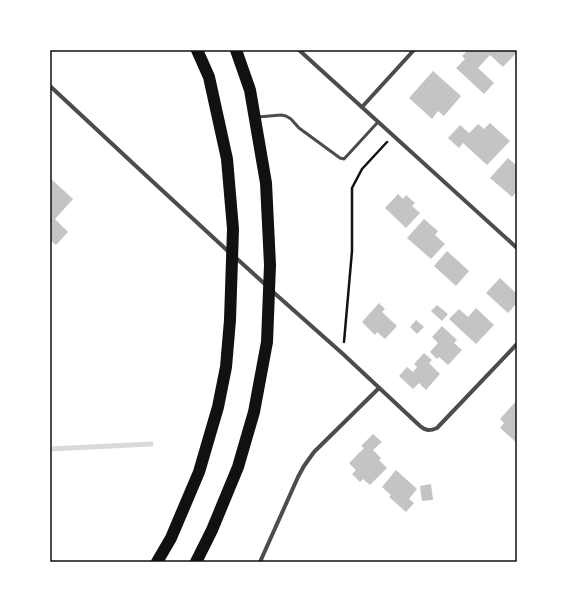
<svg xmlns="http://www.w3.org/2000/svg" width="567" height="612" font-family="'Fira Sans',sans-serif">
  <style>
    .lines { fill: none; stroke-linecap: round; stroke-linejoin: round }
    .stream { stroke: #d9d9d9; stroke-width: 5 }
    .building { fill: #c4c4c4 }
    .path { stroke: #111; stroke-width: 2.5 }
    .service { stroke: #4c4c4c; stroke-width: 3 }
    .minor { stroke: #4c4c4c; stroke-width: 4 }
    .motorway { stroke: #111; stroke-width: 12 }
    .neatline { fill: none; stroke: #111; stroke-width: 1.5 }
  </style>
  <rect width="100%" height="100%" fill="#fff"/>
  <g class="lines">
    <path class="stream" d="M50,449l101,-5"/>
  </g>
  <g class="building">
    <path d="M468,50h49v2l-14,15 -13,-12 -12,13 16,15 -10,11 -28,-26 9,-9 -3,-3z"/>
    <path d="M433,71l28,25 -17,20 -6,-5 -6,8 -23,-21z"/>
    <path d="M490,123l20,18 -23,24 -24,-22 -4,5 -11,-10 12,-13 9,8 9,-9 6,5z"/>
    <path d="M508,158l9,8v25l-5,6 -22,-19z"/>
    <path d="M50,178l23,21 -18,20 13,13 -12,13 -6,-5z"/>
    <path d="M398,194l5,5 3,-4 9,8 -3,3 8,7 -14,15 -21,-20z"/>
    <path d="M424,219l14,12 -3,4 10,9 -14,15 -24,-21z"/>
    <path d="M447,251l22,20 -13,15 -22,-20z"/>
    <path d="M500,278l17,16v9l-9,10 -22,-20z"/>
    <path d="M379,303l6,6 -3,3 15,14 -12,13 -8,-7 -2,3 -13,-13z"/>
    <path d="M437,305l11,9 -6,7 -11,-10z"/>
    <path d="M476,308l18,17 -18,19 -27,-25 10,-10 9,8z"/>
    <path d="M416,320l8,7 -7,7 -7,-7z"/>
    <path d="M442,326l15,14 -3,3 8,7 -14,15 -9,-8 -2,2 -7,-7 8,-9 -6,-6z"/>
    <path d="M424,353l8,7 -3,3 11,11 -14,16 -7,-7 -6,6 -14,-13 8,-9 6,5 4,-5 -3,-3z"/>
    <path d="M517,400v43l-17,-15 4,-5 -4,-4z"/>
    <path d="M373,434l9,8 -9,8 8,8 -2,2 8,8 -17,17 -7,-6 -3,3 -8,-8 4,-4 -7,-7 15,-15 -3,-2z"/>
    <path d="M396,470l21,19 -8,10 5,4 -8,9 -17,-15 2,-2 -9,-8z"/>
    <path d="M431,484l2,16 -11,1 -2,-15z"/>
  </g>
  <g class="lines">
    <path class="path" d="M344,342l8,-91v-63l10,-19 25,-27"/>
    <path class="service" d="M258,117l23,-2 5,1 5,3 8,9 41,30 4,1 34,-37"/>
    <g class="minor">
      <path d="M299,50l218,198"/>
      <path d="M50,86l88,82 92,85"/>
      <path d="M362,107l52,-57"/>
      <path d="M235,257l32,29"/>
      <path d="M272,291l71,63 77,72c6,5 10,5 17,2l80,-84"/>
      <path d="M260,562l38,-85 6,-11 10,-14 65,-64"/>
    </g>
    <g class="motorway">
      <path d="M157,562l14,-24 28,-66 19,-65 8,-40 4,-47 3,-91 -6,-70 -18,-82 -12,-27"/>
      <path d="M196,562l16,-32 26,-63 16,-55 13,-70 3,-77 -4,-82 -16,-93 -14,-40"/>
    </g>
  </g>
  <rect width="567" height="612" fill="none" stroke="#ffffff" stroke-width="102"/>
  <rect x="51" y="51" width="465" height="510" class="neatline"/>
</svg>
